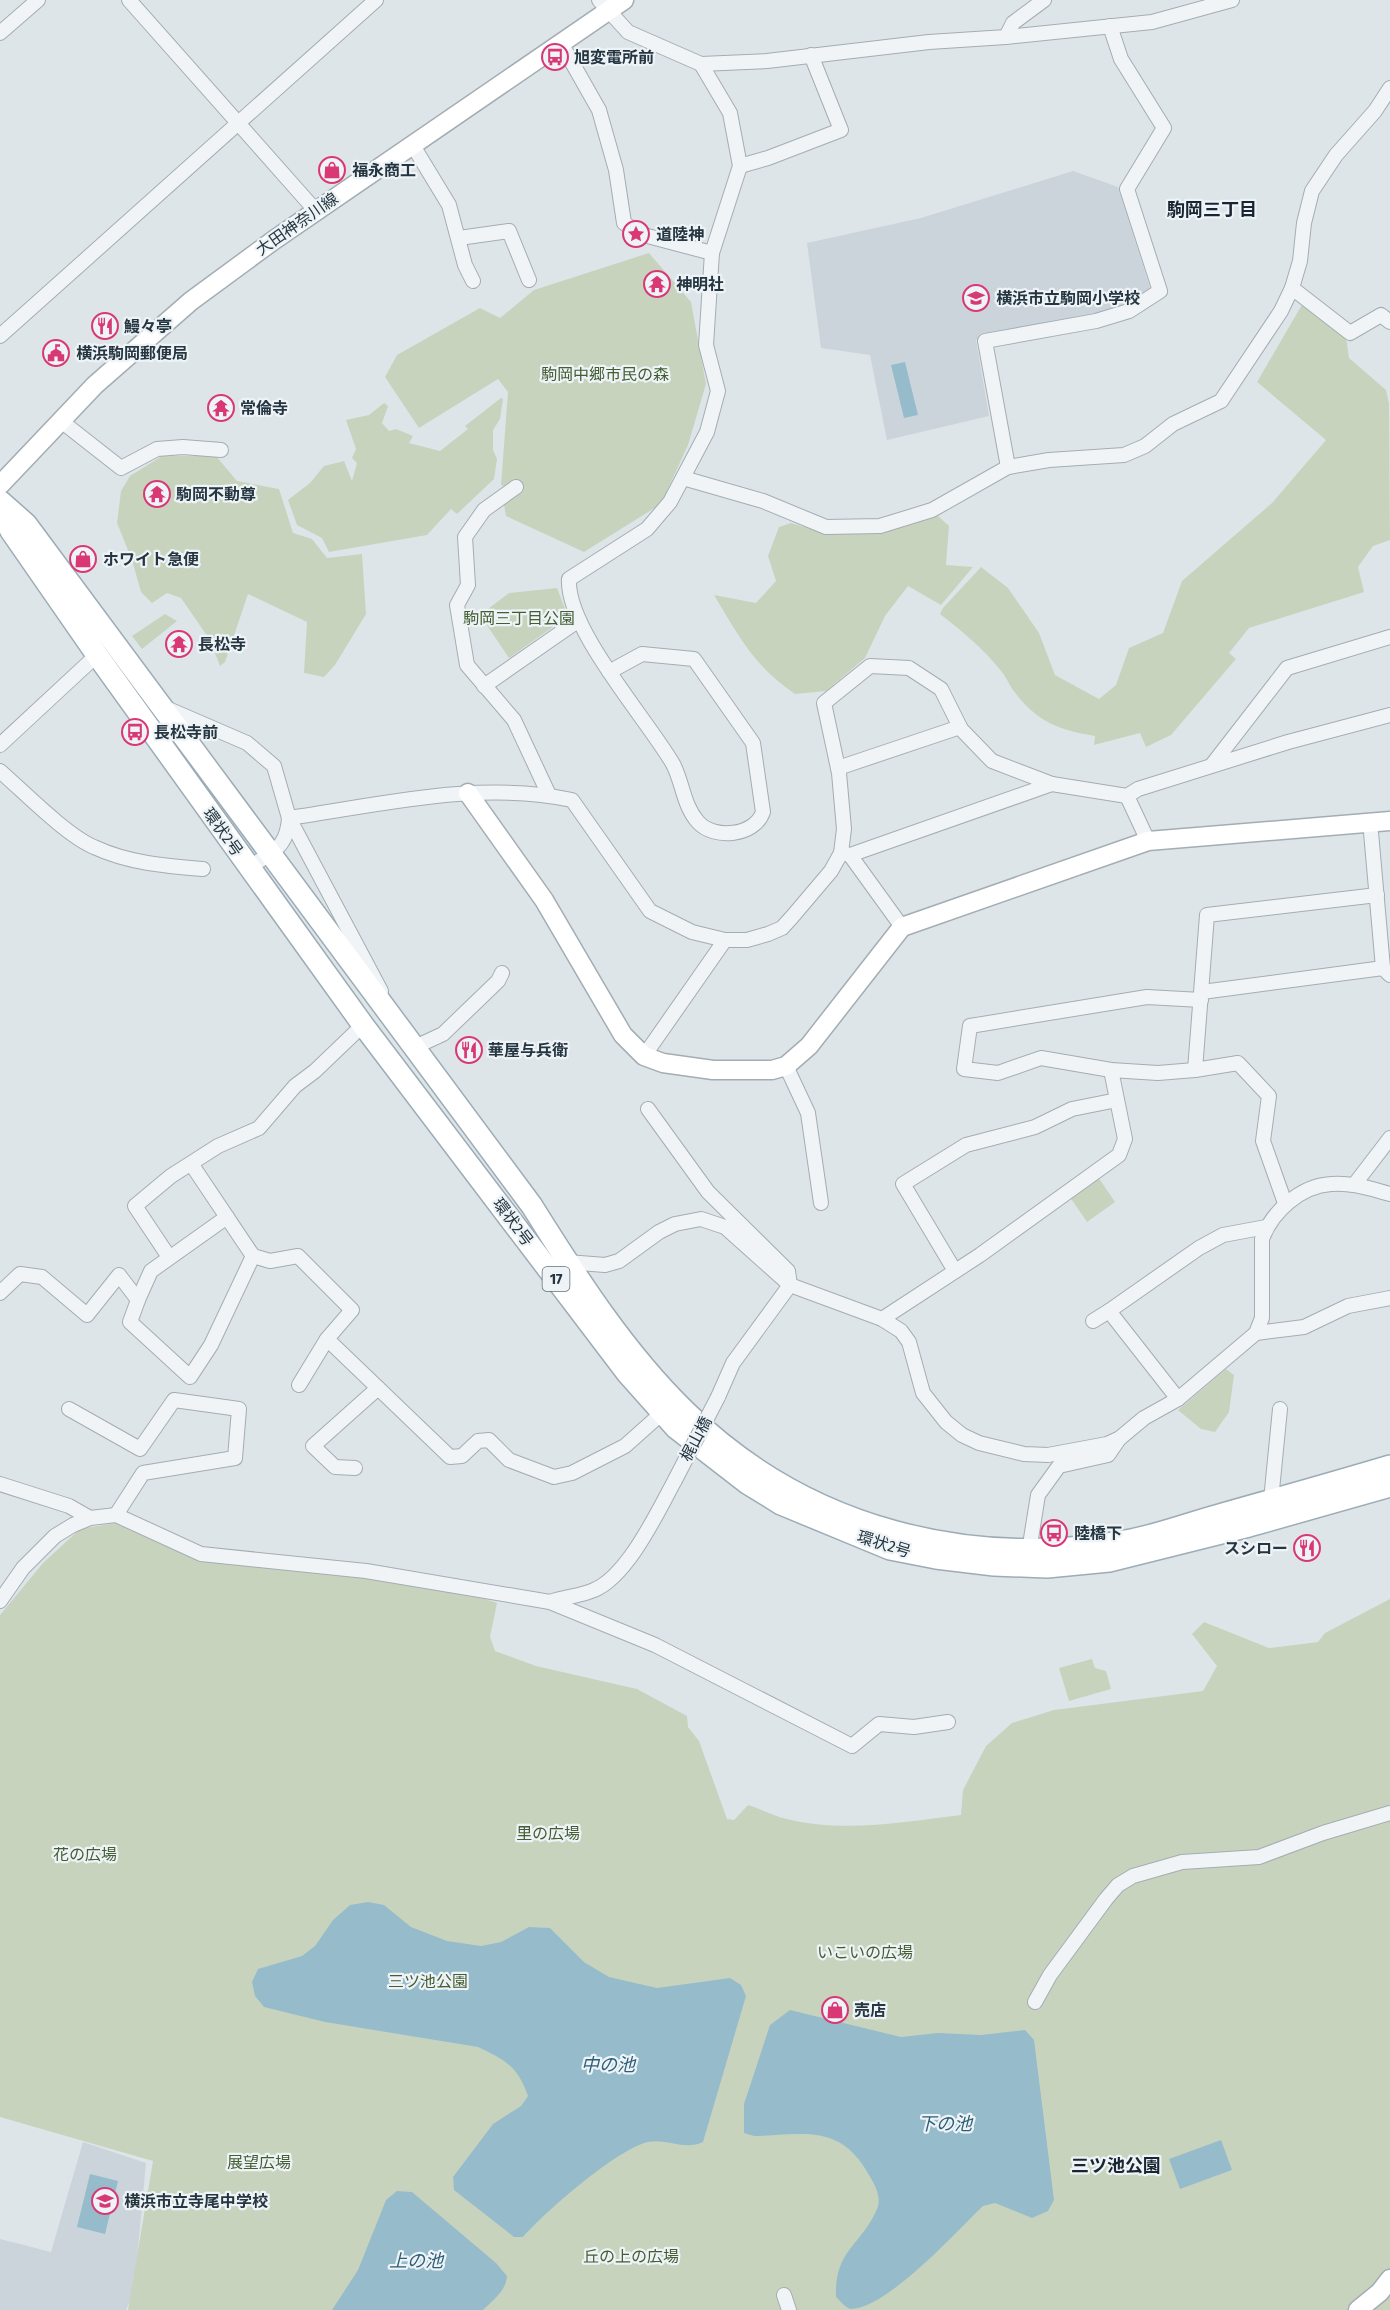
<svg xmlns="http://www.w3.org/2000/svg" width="1390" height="2310" font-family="'Fira Sans Condensed','Noto Sans JP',sans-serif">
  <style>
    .built { fill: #ccd4db }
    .green { fill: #c8d3be }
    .water { fill: #96bccc }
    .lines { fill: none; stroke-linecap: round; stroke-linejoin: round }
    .street-casing { stroke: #a3adb3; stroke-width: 16 }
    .secondary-casing { stroke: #a3adb3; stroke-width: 21 }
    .primary-casing { stroke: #9cacb6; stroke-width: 24 }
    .street { stroke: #f1f4f7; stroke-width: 14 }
    .secondary { stroke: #fff; stroke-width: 18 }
    .primary { stroke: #fff; stroke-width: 21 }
    .street-bridge-casing { stroke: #a3adb3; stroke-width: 16; stroke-linecap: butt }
    .street-bridge { stroke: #f1f4f7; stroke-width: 14 }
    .labels { text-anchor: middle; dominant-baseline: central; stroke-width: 4.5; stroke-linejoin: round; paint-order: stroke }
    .shield { fill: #edf3f6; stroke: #626f77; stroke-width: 1.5 }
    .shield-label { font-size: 15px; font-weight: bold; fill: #263641 }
    .poi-label { font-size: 16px; font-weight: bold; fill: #263641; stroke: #edf3f6; text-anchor: start }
    .street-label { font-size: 16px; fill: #263641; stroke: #edf3f6 }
    .park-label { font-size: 16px; fill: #445e32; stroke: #edf3f6 }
    .neighbourhood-label { font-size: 18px; font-weight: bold; fill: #182631; stroke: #edf3f6 }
    .water-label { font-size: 18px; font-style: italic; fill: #2d5f78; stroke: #edf3f6 }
  </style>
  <rect width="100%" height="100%" fill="#dee5e9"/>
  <g class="built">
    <path d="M1073,171l45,16 33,104 -27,15 -76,20 -72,14 13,76 -102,24 -17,-85 -49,-7 -14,-105 114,-25z"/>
    <path d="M83,2142l63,21 -12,129 -8,18h-126v-71l51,13z"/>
  </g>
  <g class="green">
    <path d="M649,253l42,49 15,82 -18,61 -27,59 -77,48 -78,-36 -2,-11 15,-14 -18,-6 7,-93 -10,-13 -79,49 -34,-51 12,-22 83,-47 20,10 34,-28z"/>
    <path d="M1303,303l43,34 3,21 37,32 3,14 1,136 -17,6 -15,21 6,25 -115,36 -20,25 7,6 -65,76 -25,12 -6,-14 -46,12 1,-9c-35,-6 -56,-13 -79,-42 -6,-7 -9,-16 -15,-23 -17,-22 -39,-40 -61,-57l3,-6 38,-41 27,21 31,45 16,42 44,24 17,-14 13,-37 34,-15 19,-52 90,-78 54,-63 -69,-58z"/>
    <path d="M501,398l2,1 -3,20 -7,11v20l4,9 -3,20 -37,35 -6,-5 -24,26 -98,17 -7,-14 -25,-13 -9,-25 22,-17 14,-17 20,-5 8,20 5,-18 -5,-5 4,-9 -10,-29 23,-5 15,-12 4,3 -6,17 7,8 7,-2 17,7 -4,7 31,8 28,-22 -3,-3z"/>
    <path d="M162,456h54l21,25 42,8 14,44 19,6 15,19 35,-4 4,60 -31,51 -11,12 -20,-4 3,-51 -59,-28 -23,68 -5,4 -10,-26 -29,-42 -14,-5 -15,10 -11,-11 -9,-32 -15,-37 4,-32 9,-15z"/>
    <path d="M938,516l11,10 -3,39 27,2 -32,38 -33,-19 -23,30 -20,42 -39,33 -31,3c-42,-29 -55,-56 -81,-99l42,8 20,-22 -8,-25 11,-29 12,-4 34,10h55z"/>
    <path d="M557,588l10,26 -7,8 -51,36 -29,-43 29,-22z"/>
    <path d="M165,614l12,7 -35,28 -10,-13z"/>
    <path d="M1098,1177l17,25 -28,20 -17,-25z"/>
    <path d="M1226,1369l8,6 -5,37 -14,20 -14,-3 -23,-19z"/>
    <path d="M115,1523l93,38 157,15 103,17 29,10 -7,34 5,14 41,15 101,23 50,27 1,11 11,14 28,78 7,1 14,-15c13,4 26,11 39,14 56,14 117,3 174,-4l2,-25 23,-44 26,-23 42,-13 149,-19 14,-25 -25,-32 12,-12 65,26 49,-6 7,-9 65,-34v711h-1262l25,-149 -153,-44v-502l43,-52 37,-34z"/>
    <path d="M1092,1659l3,9 11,3 5,18 -42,12 -10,-33z"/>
  </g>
  <g class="water">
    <path d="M905,362l13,53 -14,3 -13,-53z"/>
    <path d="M368,1902l16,3 27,22 36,14 34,5 20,-4 28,-15 21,1 34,34 25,15 48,11 73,-10 11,7 5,11 -43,146c-18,9 -36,-4 -55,0 -31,7 -103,70 -125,95h-9l-60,-47 -1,-13 40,-53 28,-18 7,-10c-10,-29 -22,-36 -50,-49l-153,-25 -61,-15 -9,-11 -3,-14 6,-13 44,-13 13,-10 18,-26 17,-15z"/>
    <path d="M790,2010l111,27 37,-4 43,2 44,-5 9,10 20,160 -6,11 -16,7 -37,-15 -12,3c-25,24 -97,104 -133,103 -5,-2 -10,-8 -14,-12 -2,-47 25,-51 41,-88 5,-12 -2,-24 -8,-34 -29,-52 -65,-40 -115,-39l-10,-3v-29l26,-79z"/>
    <path d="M1221,2140l11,30 -52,19 -11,-30z"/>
    <path d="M90,2174l28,7 -13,53 -28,-7z"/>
    <path d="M397,2191l15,1 84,71 11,13c-1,15 -14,24 -24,34h-151l26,-40 28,-70z"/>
  </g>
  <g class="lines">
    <defs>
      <g id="street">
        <path d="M129,0l187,211"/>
        <path d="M599,0l29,32 73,32 66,-3 162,-19 77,-5 146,-15 80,-22"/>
        <path d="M0,33l38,-33"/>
        <path d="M1006,37l7,-14 31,-23"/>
        <path d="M561,43l38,67 17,60 8,53 16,11 72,19"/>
        <path d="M412,144l37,61 16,60 8,16"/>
        <path d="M740,166l28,-8 73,-28 -30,-75"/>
        <path d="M459,238l50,-7 20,49"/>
        <path d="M1292,288l58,45 31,-18 9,7"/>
        <path d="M0,336l376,-336"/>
        <path d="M61,421l60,47 36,-19 26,-2 38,3"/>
        <path d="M1008,467l-23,-126 111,-20 33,-10 31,-20 -33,-102 37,-61 -43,-69 -11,-33"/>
        <path d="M683,478l80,23 63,26 54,-1 52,-16 76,-43 41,-7 75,-5 21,-9 28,-22 48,-23 60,-90 11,-23 8,-27 4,-38 8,-32 24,-36 39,-44 15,-23"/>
        <path d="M516,487l-32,23 -19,27 3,48 -11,20 10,60 47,55 35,75"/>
        <path d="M609,672l33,-18 52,5 59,84 10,69c-8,24 -49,28 -65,10 -15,-17 -15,-39 -25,-58 -26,-45 -107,-135 -104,-185l78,-50 23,-27 37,-70 11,-41 -12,-46 6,-92 28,-87 -10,-53 -29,-49"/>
        <path d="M484,686l95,-66"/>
        <path d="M166,708l81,35 27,23 15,52 92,173"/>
        <path d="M0,745l97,-90"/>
        <path d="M1212,765l75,-97 103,-31"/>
        <path d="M838,768l122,-41"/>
        <path d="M0,771c24,21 66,64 94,76 34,16 72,19 109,22"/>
        <path d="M1127,796l21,45"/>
        <path d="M289,818c91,-13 190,-38 283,-18l78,111 42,21 33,8h22l21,-6 14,-6 10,-11 39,-46 10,-18 3,-24 -5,-56 -15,-70 46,-37 39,2 32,21 20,40 31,32 60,23 75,12 11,-7 150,-47 102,-27"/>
        <path d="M1370,821l13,147 7,7"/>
        <path d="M841,853l9,2 202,-71"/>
        <path d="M850,855l52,72"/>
        <path d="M249,868c23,-17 38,-19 40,-50"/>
        <path d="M1202,992l181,-24"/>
        <path d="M415,1047l28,-13 55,-53 4,-8"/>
        <path d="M644,1056l81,-116"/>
        <path d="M786,1066l22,47 13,90"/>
        <path d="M1195,1070l-37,3 -47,-3 -70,-12 -43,15 -34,-4 6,-43 177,-29 54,3"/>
        <path d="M648,1109l60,83 80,79 2,14 -57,78 -15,34"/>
        <path d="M192,1165l61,91 17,5 28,-5 54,54 -25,29 -28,46"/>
        <path d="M1354,1185l36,-47"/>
        <path d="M1285,1203l-22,-62 6,-45 -31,-33 -43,7 12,-155 170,-20"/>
        <path d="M169,1257l-34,-51 36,-30 47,-30 41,-18 36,-42 20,-15 48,-46"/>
        <path d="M567,1262l38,3 14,-4 40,-29 16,-8 26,-5 24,8 65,58 92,34 19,12 8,11 14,51 23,29 16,13 17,8 45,11 24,1 59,-11 13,-6 24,-20 34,-19 78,-66 6,-15v-79c10,-27 38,-53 69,-55 20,-2 40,5 59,10"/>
        <path d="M955,1271l-52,-87 63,-39 69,-18 37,-18 45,-9"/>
        <path d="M0,1293l20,-19 22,3 45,38 32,-40 19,25 -8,22 60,55 21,-32 42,-89"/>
        <path d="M138,1300l13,-29 76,-54"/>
        <path d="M882,1319l98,-64 139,-100 6,-16 -14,-69"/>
        <path d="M1093,1321l16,-10"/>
        <path d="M1256,1333l48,-6 44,-21 42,-8"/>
        <path d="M327,1339l123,118 12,-1 16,-15 11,-1 20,20 45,17 18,-4 53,-27 37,-33"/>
        <path d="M1178,1399l-69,-88 90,-63 24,-13 43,-8"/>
        <path d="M69,1409l71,40 34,-49 65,9 -4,49 -92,15 -27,42"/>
        <path d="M355,1468l-20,-1 -22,-21 65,-58"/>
        <path d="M0,1484l69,22 21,12"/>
        <path d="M1271,1500l9,-91"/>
        <path d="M1029,1551l9,-56 21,-29 49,-11 11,-16"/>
        <path d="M0,1601l23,-33 32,-32 18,-11 17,-7 26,-3 85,39 165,17 184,31 105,43 197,101 27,-22 35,3 34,-5"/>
        <path d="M550,1602c14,-5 31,-6 44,-12 34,-14 64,-79 81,-110"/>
        <path d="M1035,2002l15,-27 56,-76 12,-14 15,-9 49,-14 77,-5 64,-24 67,-20"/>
        <path d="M784,2295l5,15"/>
      </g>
      <g id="secondary">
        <path d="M0,485l95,-100 96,-84 83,-61 350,-240"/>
        <path d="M468,793l76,107 79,135 21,21 19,7 50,7h59l14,-4 23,-20 93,-119 246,-86 242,-20"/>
        <path d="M1358,2310l22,-18 10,-13"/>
      </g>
      <g id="primary">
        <path d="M0,501l26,23 506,682c45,72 93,147 154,206 120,117 283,158 445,128 30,-6 59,-17 88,-25 57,-16 114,-32 171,-49"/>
        <path d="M0,509l11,22 86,124 266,370 264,348 49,55 71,55 34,21 109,45 46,9 58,7 53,2 62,-6 140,-35 141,-40"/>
      </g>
    </defs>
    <use href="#street" class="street-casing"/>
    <use href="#secondary" class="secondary-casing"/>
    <use href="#primary" class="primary-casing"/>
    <use href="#street" class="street"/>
    <use href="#secondary" class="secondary"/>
    <use href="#primary" class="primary"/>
    <defs>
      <path id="street-bridge" d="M675,1480l43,-83"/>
    </defs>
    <use href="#street-bridge" class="street-bridge-casing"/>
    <use href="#street-bridge" class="street-bridge"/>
  </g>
  <defs>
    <symbol id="bus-ring" viewBox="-11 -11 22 22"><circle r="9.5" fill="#edf3f6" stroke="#d93874" stroke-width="1.5"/><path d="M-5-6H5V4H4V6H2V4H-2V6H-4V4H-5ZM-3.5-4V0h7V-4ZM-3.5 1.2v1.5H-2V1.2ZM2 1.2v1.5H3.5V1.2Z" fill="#d93874"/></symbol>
    <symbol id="shop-ring" viewBox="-11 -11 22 22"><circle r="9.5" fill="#edf3f6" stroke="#d93874" stroke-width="1.5"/><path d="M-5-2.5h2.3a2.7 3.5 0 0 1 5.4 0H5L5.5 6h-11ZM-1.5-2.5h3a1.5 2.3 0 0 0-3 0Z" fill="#d93874"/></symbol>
    <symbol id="sight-ring" viewBox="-11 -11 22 22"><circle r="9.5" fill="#edf3f6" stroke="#d93874" stroke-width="1.5"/><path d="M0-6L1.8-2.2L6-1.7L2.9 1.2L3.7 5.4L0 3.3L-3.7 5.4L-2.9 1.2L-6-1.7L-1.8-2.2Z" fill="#d93874"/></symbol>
    <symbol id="temple-ring" viewBox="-11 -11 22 22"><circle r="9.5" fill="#edf3f6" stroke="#d93874" stroke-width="1.5"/><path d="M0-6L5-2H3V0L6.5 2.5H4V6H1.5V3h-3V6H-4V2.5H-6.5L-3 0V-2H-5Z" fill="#d93874"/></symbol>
    <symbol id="school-ring" viewBox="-11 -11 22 22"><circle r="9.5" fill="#edf3f6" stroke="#d93874" stroke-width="1.5"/><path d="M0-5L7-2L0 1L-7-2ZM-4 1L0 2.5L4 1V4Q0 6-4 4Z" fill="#d93874"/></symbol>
    <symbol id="restaurant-ring" viewBox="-11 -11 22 22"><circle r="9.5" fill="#edf3f6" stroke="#d93874" stroke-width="1.5"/><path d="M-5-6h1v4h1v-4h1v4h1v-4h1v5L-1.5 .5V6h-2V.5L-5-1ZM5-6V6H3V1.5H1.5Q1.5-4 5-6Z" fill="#d93874"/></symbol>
    <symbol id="civic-ring" viewBox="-11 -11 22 22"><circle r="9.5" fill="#edf3f6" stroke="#d93874" stroke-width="1.5"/><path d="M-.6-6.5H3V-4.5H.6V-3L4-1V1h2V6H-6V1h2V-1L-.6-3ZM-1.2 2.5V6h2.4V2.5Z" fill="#d93874"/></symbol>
  </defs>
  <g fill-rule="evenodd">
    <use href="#bus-ring" x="540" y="42" width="30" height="30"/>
    <use href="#shop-ring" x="317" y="155" width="30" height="30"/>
    <use href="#sight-ring" x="621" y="219" width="30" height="30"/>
    <use href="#temple-ring" x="642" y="269" width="30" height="30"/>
    <use href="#school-ring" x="961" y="283" width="30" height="30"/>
    <use href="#restaurant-ring" x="90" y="311" width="30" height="30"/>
    <use href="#civic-ring" x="41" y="338" width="30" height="30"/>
    <use href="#temple-ring" x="206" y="393" width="30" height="30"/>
    <use href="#temple-ring" x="142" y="479" width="30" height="30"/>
    <use href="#shop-ring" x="68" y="544" width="30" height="30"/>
    <use href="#temple-ring" x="164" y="629" width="30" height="30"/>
    <use href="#bus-ring" x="120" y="717" width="30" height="30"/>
    <use href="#restaurant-ring" x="454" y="1035" width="30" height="30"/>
    <use href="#bus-ring" x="1039" y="1518" width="30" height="30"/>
    <use href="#restaurant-ring" x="1292" y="1533" width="30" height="30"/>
    <use href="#shop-ring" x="820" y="1995" width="30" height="30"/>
    <use href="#school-ring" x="90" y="2186" width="30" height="30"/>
  </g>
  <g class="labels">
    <rect class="shield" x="542.5" y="1267" width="27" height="24" rx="4.5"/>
    <g class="shield-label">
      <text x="556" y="1279">17</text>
    </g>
    <g class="poi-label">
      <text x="574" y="57">旭変電所前</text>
      <text x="352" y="170">福永商工</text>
      <text x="656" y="234">道陸神</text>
      <text x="676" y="284">神明社</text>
      <text x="996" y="298">横浜市立駒岡小学校</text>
      <text x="124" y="326">鰻々亭</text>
      <text x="76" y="353">横浜駒岡郵便局</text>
      <text x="240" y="408">常倫寺</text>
      <text x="176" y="494">駒岡不動尊</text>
      <text x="103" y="559">ホワイト急便</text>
      <text x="198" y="644">長松寺</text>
      <text x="154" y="732">長松寺前</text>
      <text x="488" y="1050">華屋与兵衛</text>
      <text x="1074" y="1533">陸橋下</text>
      <text x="1288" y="1548" text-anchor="end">スシロー</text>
      <text x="854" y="2010">売店</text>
      <text x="124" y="2201">横浜市立寺尾中学校</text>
    </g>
    <g class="street-label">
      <text transform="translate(297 224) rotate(-35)">大田神奈川線</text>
      <text transform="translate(223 832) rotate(54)">環状2号</text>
      <text transform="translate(513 1222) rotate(53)">環状2号</text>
      <text transform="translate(696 1439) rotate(-62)">梶山橋</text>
      <text transform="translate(884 1544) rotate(17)">環状2号</text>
    </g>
    <g class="park-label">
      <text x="605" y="374">駒岡中郷市民の森</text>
      <text x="519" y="618">駒岡三丁目公園</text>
      <text x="548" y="1833">里の広場</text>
      <text x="85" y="1854">花の広場</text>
      <text x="865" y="1952">いこいの広場</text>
      <text x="428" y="1981">三ツ池公園</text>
      <text x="259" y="2162">展望広場</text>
      <text x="631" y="2256">丘の上の広場</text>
    </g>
    <g class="neighbourhood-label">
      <text x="1212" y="210">駒岡三丁目</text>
      <text x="1116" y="2166">三ツ池公園</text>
    </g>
    <g class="water-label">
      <text x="608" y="2065">中の池</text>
      <text x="945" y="2124">下の池</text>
      <text x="416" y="2261">上の池</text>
    </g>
  </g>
</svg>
